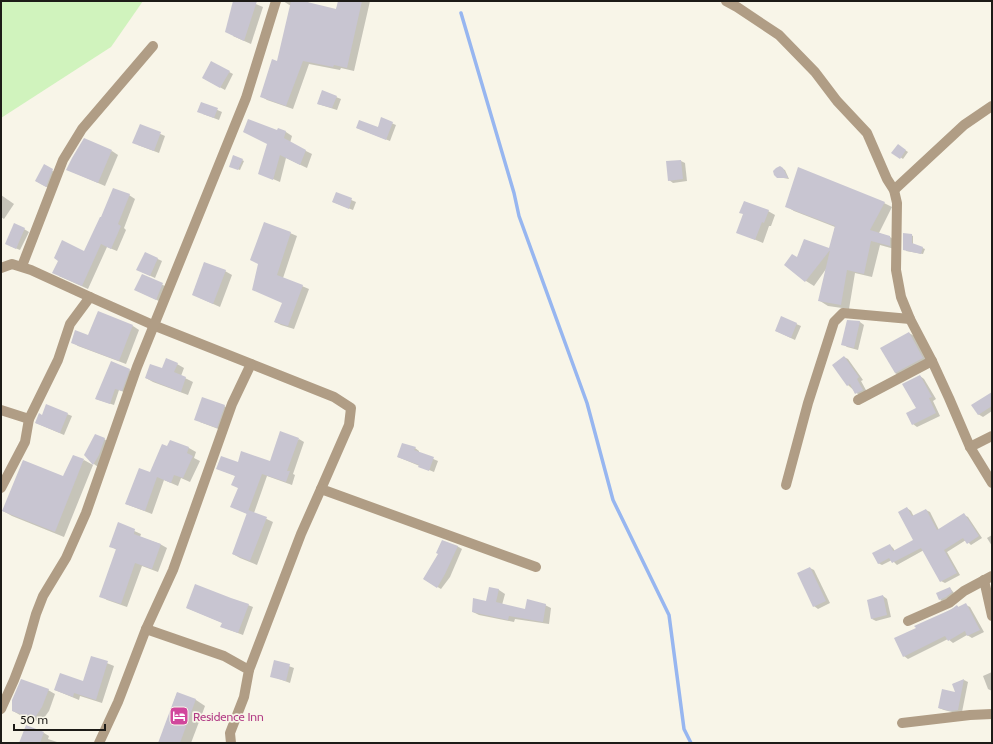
<svg xmlns="http://www.w3.org/2000/svg" width="993" height="744" font-family="Cabin,sans-serif">
  <style>
    .green { fill: #d0f3bd }
    .shadow { fill: #0003 }
    .lines { fill: none; stroke-linecap: round; stroke-linejoin: round }
    .stream { stroke: #97b6f0; stroke-width: 3.5 }
    .building { fill: #c8c5d1 }
    .street { stroke: #b09d85; stroke-width: 10 }
    .labels { text-anchor: middle; dominant-baseline: central; stroke-width: 3.5; stroke-linejoin: round; paint-order: stroke }
    .hotel-label { font-size: 12px; fill: #b23c85; stroke: #f8f5e8; text-anchor: start }
  </style>
  <rect width="100%" height="100%" fill="#f8f5e8"/>
  <path class="green" d="M1,1h142l-32,46 -110,71z"/>
  <g class="shadow">
    <path d="M234,1h15l14,6 -12,37 -18,-8z"/>
    <path d="M283,1h28l-4,2 29,7 3,-9h31l-16,70 -13,-3 -1,2 -31,-6 -16,45 -26,-9 -6,-4 17,-33 13,-57z"/>
    <path d="M211,62l22,12 -8,16 -22,-12z"/>
    <path d="M336,97l5,2 -4,11 -19,-6z"/>
    <path d="M201,103l21,9 -3,8 -16,-6z"/>
    <path d="M382,119l14,6 -6,16 -33,-13h21z"/>
    <path d="M140,125l25,11 -6,17 -21,-8z"/>
    <path d="M277,132h9l6,4 -2,7 22,11 -5,14 -21,-10 -6,24 -21,-9 9,-29z"/>
    <path d="M898,145l10,7 -5,7 -10,-7z"/>
    <path d="M112,151l6,4 -13,31 -37,-16z"/>
    <path d="M242,160l2,1 -4,9 -8,-3z"/>
    <path d="M681,161l4,2 2,18 -14,2 -4,-3z"/>
    <path d="M44,166l12,7 -6,16 -14,-8z"/>
    <path d="M779,167l6,3 4,9 -11,-2z"/>
    <path d="M337,194l19,8 -3,8 -20,-8z"/>
    <path d="M1,195l13,9 -10,15 -3,-2z"/>
    <path d="M129,195l6,4 -11,29 2,2 -9,21 -10,-4 -19,42 -29,-13 26,-24z"/>
    <path d="M884,203l8,4 -13,26 11,4 8,5v8l-18,-5 -8,32 -17,-4 -6,36 -21,-3 -8,-5 6,-32 -12,17 -8,-5 -21,-16 12,-7 33,-8 5,-23 -41,-16 -8,-5z"/>
    <path d="M768,211l7,4 -4,11h-2l-6,17 -26,-11z"/>
    <path d="M24,229l5,3 -9,18 -10,-4z"/>
    <path d="M290,233l7,3 -14,42 26,11 -15,40 -13,-4 -6,-3 8,-19 -24,-40z"/>
    <path d="M911,235l2,1v8l12,5 -2,5 -17,-3z"/>
    <path d="M145,253l17,8 -7,17 -13,-6z"/>
    <path d="M225,271l7,4 -12,32 -20,-9z"/>
    <path d="M142,275l25,12 -6,15 -21,-10z"/>
    <path d="M782,318l19,8 -6,14 -19,-9z"/>
    <path d="M848,321l12,1 4,3 -6,25 -11,-3 -4,-3z"/>
    <path d="M133,326l6,4 -13,34 -48,-18 -6,-4z"/>
    <path d="M909,333l7,4 14,25 -28,15 -7,-4z"/>
    <path d="M844,357l4,2 15,21 -2,1 6,11 -7,4 -12,-11z"/>
    <path d="M177,364l7,4 -3,8 12,6 -5,13 -35,-13 -7,-4z"/>
    <path d="M129,370l4,2 -7,21 -7,-3 -5,15 -18,-6z"/>
    <path d="M920,376l4,3 12,20 -3,2 7,15 -23,11 -4,-3 5,-15z"/>
    <path d="M992,393v18l-9,6 -5,-3z"/>
    <path d="M224,406l5,3 -8,21 -21,-8z"/>
    <path d="M67,414l5,2 -8,19 -28,-12 7,-7z"/>
    <path d="M104,439l5,3 -11,25 -4,-3 -9,-9z"/>
    <path d="M299,439l5,3 -11,32 2,1 -3,10 -25,-9 -13,37 19,9 -16,43 -17,-7 -7,-4 15,-40 -16,-7 7,-19 -6,-3 3,-9 -18,-7 20,-6 33,-1z"/>
    <path d="M168,447l21,1 7,4 -2,6 6,3 -10,21 -9,-4 -3,8 -14,-6 -12,34 -26,-10 25,-31z"/>
    <path d="M415,448l4,3v2l19,8 -4,11 -36,-15z"/>
    <path d="M84,460l9,5 -29,72 -52,-21 -9,-5 60,-34z"/>
    <path d="M907,508l4,3 3,6 12,-7 4,2 9,18 25,-15 4,2 14,21 -11,7 -5,-5 -19,12 13,23 -15,8 -4,-2 -17,-31 -27,15 -5,-5 -10,5 -4,-2 12,-18 3,3 2,3 20,-10z"/>
    <path d="M119,524l22,10 -1,3 20,7 7,4 -9,24 -16,-6 -15,41 -20,-7 -6,-4 16,-46 -7,-4z"/>
    <path d="M992,535v11l-5,-8z"/>
    <path d="M457,546l5,3 -12,28 -9,12 -17,-10z"/>
    <path d="M810,568l4,2 16,33 -12,6 -4,-3z"/>
    <path d="M490,588l9,2 6,4 -3,11 24,5 19,-5 6,3 -2,16 -34,-5 -1,3 -35,-7 -6,-3 14,-10z"/>
    <path d="M950,588l4,5 -6,5 -6,3 -2,-1z"/>
    <path d="M883,596l4,3 4,18 -15,4 -4,-2z"/>
    <path d="M248,605l5,2 -10,28 -21,-8 1,-4 -36,-15z"/>
    <path d="M966,605l4,2 14,25 -12,6 -5,-3 -14,8 -5,-4 -40,20 -4,-3 13,-27 40,-23 3,2z"/>
    <path d="M92,657l22,9 -12,37 -22,-7 -1,4 -24,-10 29,-8z"/>
    <path d="M275,661l19,7 -4,15 -19,-7z"/>
    <path d="M992,672v19l-4,-2 -5,-13z"/>
    <path d="M964,680l4,2 -6,30 -6,1 -12,-3 -5,-2 18,-15 -4,-9z"/>
    <path d="M48,690l7,4 -6,17 -8,11 -21,-7 -7,-4z"/>
    <path d="M177,693l19,7 9,6 -14,37h-32z"/>
    <path d="M44,733l5,3 -1,3 12,4h-40z"/>
  </g>
  <g class="lines">
    <path class="stream" d="M461,13l53,180 5,23 68,187 26,97 56,115 15,114 7,14"/>
  </g>
  <g class="building">
    <path d="M233,1h24l-13,40 -19,-9z"/>
    <path d="M291,1h12l33,8 2,-8h24l-15,67 -13,-3 -1,2 -30,-6 -17,45 -26,-9 12,-38 5,2z"/>
    <path d="M211,61l19,10 -10,17 -18,-10z"/>
    <path d="M322,90l15,6 -5,12 -15,-4z"/>
    <path d="M201,102l17,6 -4,10 -17,-6z"/>
    <path d="M381,117l12,5 -7,18 -30,-12 3,-8 19,7z"/>
    <path d="M248,119l29,11 1,-2 8,3 -2,7 22,12 -6,15 -20,-10 -7,25 -15,-6 9,-30 -24,-12z"/>
    <path d="M140,124l21,8 -7,19 -22,-8z"/>
    <path d="M84,138l28,12 -14,33 -32,-13 6,-12z"/>
    <path d="M898,144l8,6 -6,9 -9,-6z"/>
    <path d="M233,155l10,4 -5,11 -9,-3z"/>
    <path d="M681,160l2,19 -15,2 -2,-20z"/>
    <path d="M44,164l9,5 -7,18 -11,-6z"/>
    <path d="M780,166l3,2 5,10h-11l-3,-3 -1,-4 3,-3z"/>
    <path d="M798,167l87,35 -15,28 20,6v10l-19,-5 -7,33 -17,-4 -6,35 -23,-4 12,-51 -25,32 -21,-17 8,-11 5,3 7,-18 25,9 6,-22 -50,-19z"/>
    <path d="M113,188l17,6 -12,30 3,2 -10,23 -10,-5 -19,42 -30,-13 6,-12 -4,-3 8,-18 22,11 16,-34h1z"/>
    <path d="M336,192l16,6 -3,11 -17,-7z"/>
    <path d="M744,201l25,9 -5,13 -2,-1 -7,18 -19,-7 7,-19 -4,-1z"/>
    <path d="M264,222l27,10 -14,43 26,10 -15,41 -14,-4 8,-19 -30,-13 6,-26 -8,-4z"/>
    <path d="M14,223l11,5 -9,21 -11,-5z"/>
    <path d="M903,233l9,1v9l11,4 -2,7 -18,-4z"/>
    <path d="M145,252l13,6 -8,18 -14,-6z"/>
    <path d="M204,262l22,8 -13,34 -21,-9z"/>
    <path d="M142,274l21,9 -7,17 -22,-10z"/>
    <path d="M98,311l35,14 -14,36 -48,-18 4,-13 13,5z"/>
    <path d="M781,316l16,7 -6,15 -16,-7z"/>
    <path d="M847,320l13,1 -6,27 -13,-3z"/>
    <path d="M909,332l14,26 -28,15 -15,-25z"/>
    <path d="M844,356l15,21 -2,2 6,11 -8,4 -5,-10 -3,2 -15,-21z"/>
    <path d="M166,358l12,5 -4,9 12,5 -5,15 -36,-14 5,-14 12,4z"/>
    <path d="M111,361l19,8 -8,22 -7,-2 -5,15 -15,-5z"/>
    <path d="M920,375l12,22 -3,1 7,15 -24,12 -6,-12 10,-5 -14,-24z"/>
    <path d="M992,392v14l-14,9 -7,-10z"/>
    <path d="M202,397l23,8 -8,23 -23,-8z"/>
    <path d="M46,404l22,9 -8,20 -25,-10 4,-10 3,2z"/>
    <path d="M280,431l19,7 -12,33h3l-4,11 -24,-8 -15,40 -17,-7 8,-19 -7,-3 4,-9 -19,-7 5,-13 17,6 3,-11 29,10z"/>
    <path d="M95,434l10,4 -6,17 -6,10 -9,-10z"/>
    <path d="M170,440l19,7 -2,6 6,3 -10,22 -9,-3 -3,8 -14,-6 -12,34 -20,-7 14,-36 11,4 12,-28 5,2z"/>
    <path d="M402,443l14,4 -2,3 20,7 -5,14 -11,-4 1,-2 -22,-8z"/>
    <path d="M73,455l11,4 -29,73 -53,-21 21,-51 40,16z"/>
    <path d="M907,507l5,9 14,-7 11,21 27,-17 15,23 -12,8 -4,-6 -19,12 13,23 -17,9 -19,-34 -29,15 -3,-5 -11,6 -6,-11 18,-9 3,7 20,-11 -15,-28z"/>
    <path d="M248,510l19,7 -17,44 -18,-7z"/>
    <path d="M118,522l17,7 -1,5 27,10 -9,25 -17,-6 -14,41 -22,-7 17,-48 -7,-2z"/>
    <path d="M442,540l16,6 -13,28 -8,14 -14,-9 15,-25 -2,-1z"/>
    <path d="M810,567l16,34 -13,6 -16,-34z"/>
    <path d="M195,584l36,14 18,6 -11,29 -18,-6 2,-4 -36,-15z"/>
    <path d="M489,587l10,2 -3,13 29,7 2,-10 19,5 -3,18 -34,-6 -1,4 -36,-8 1,-14 13,3z"/>
    <path d="M950,587l2,5 -6,5 -7,3 -3,-7z"/>
    <path d="M883,595l4,20 -16,4 -4,-19z"/>
    <path d="M966,603l14,27 -13,6 -2,-5 -17,10 -3,-5 -42,21 -9,-19 22,-10 -2,-2 38,-17 5,-4 1,2z"/>
    <path d="M91,656l17,5 -12,39 -22,-7 -1,4 -19,-7 6,-17 23,8z"/>
    <path d="M274,660l16,4 -4,17 -16,-4z"/>
    <path d="M21,679l28,10 -7,18 -8,12 -22,-8v-11z"/>
    <path d="M964,679l-6,31 -8,1 -12,-3 4,-19 13,3 -3,-8z"/>
    <path d="M177,692l19,7 -16,44h-22z"/>
    <path d="M26,725l18,7 -4,11h-21z"/>
  </g>
  <g class="lines">
    <g class="street">
      <path d="M726,1l11,6 42,28 36,37 22,29 30,32 20,46 7,11 3,13 -1,67 5,27 9,22 22,42 17,37 21,49 22,36"/>
      <path d="M894,190l70,-65 28,-19"/>
      <path d="M22,266l41,-106 19,-31 71,-83"/>
      <path d="M1,268l11,-4 19,6 59,27 -20,27 -12,36 -29,59 -4,23 -24,46"/>
      <path d="M90,297l63,28 181,72 17,11 -2,17 -28,64 215,78"/>
      <path d="M858,400l74,-39"/>
      <path d="M1,410l28,9"/>
      <path d="M970,447l22,-11"/>
      <path d="M786,485l22,-82 26,-81 9,-9 67,6"/>
      <path d="M984,580l8,36"/>
      <path d="M908,621l41,-18 15,-12 28,-15"/>
      <path d="M146,629l78,27 25,14 -5,27 -14,36 1,10"/>
      <path d="M249,670l52,-136 20,-45"/>
      <path d="M1,709l13,-29 13,-34 9,-32 7,-18 23,-38 20,-45 51,-146 109,-269 30,-97"/>
      <path d="M902,723l68,-8 22,-1"/>
      <path d="M99,743l19,-41 28,-73 27,-59 59,-166 19,-40"/>
    </g>
  </g>
  <defs>
    <symbol id="hotel-square" viewBox="-11 -11 22 22"><rect x="-9" y="-9" width="18" height="18" rx="4" fill="#d1479c" stroke="#f8f5e8"/><path d="M-6-4.5h1.5V1H6V5H4.5V3h-9V5H-6ZM-4 0a1.8 1.8 0 1 1 3.6 0ZM.5 0V-2.5h3Q6-2.5 6 0Z" fill="#fff"/></symbol>
  </defs>
  <g fill-rule="evenodd">
    <use href="#hotel-square" x="168" y="705" width="22" height="22"/>
  </g>
  <g class="labels">
    <g class="hotel-label">
      <text x="193" y="716">Residence Inn</text>
    </g>
  </g>
  <rect width="993" height="744" fill="none" stroke="#1d1b17" stroke-width="4"/>
  <path d="M14 724v6h91v-6" fill="none" stroke="#1d1b17" stroke-width="2"/>
  <text x="20" y="724" font-size="12" fill="#1d1b17" stroke="#f8f5e8" stroke-width="3" paint-order="stroke">50 m</text>
</svg>
